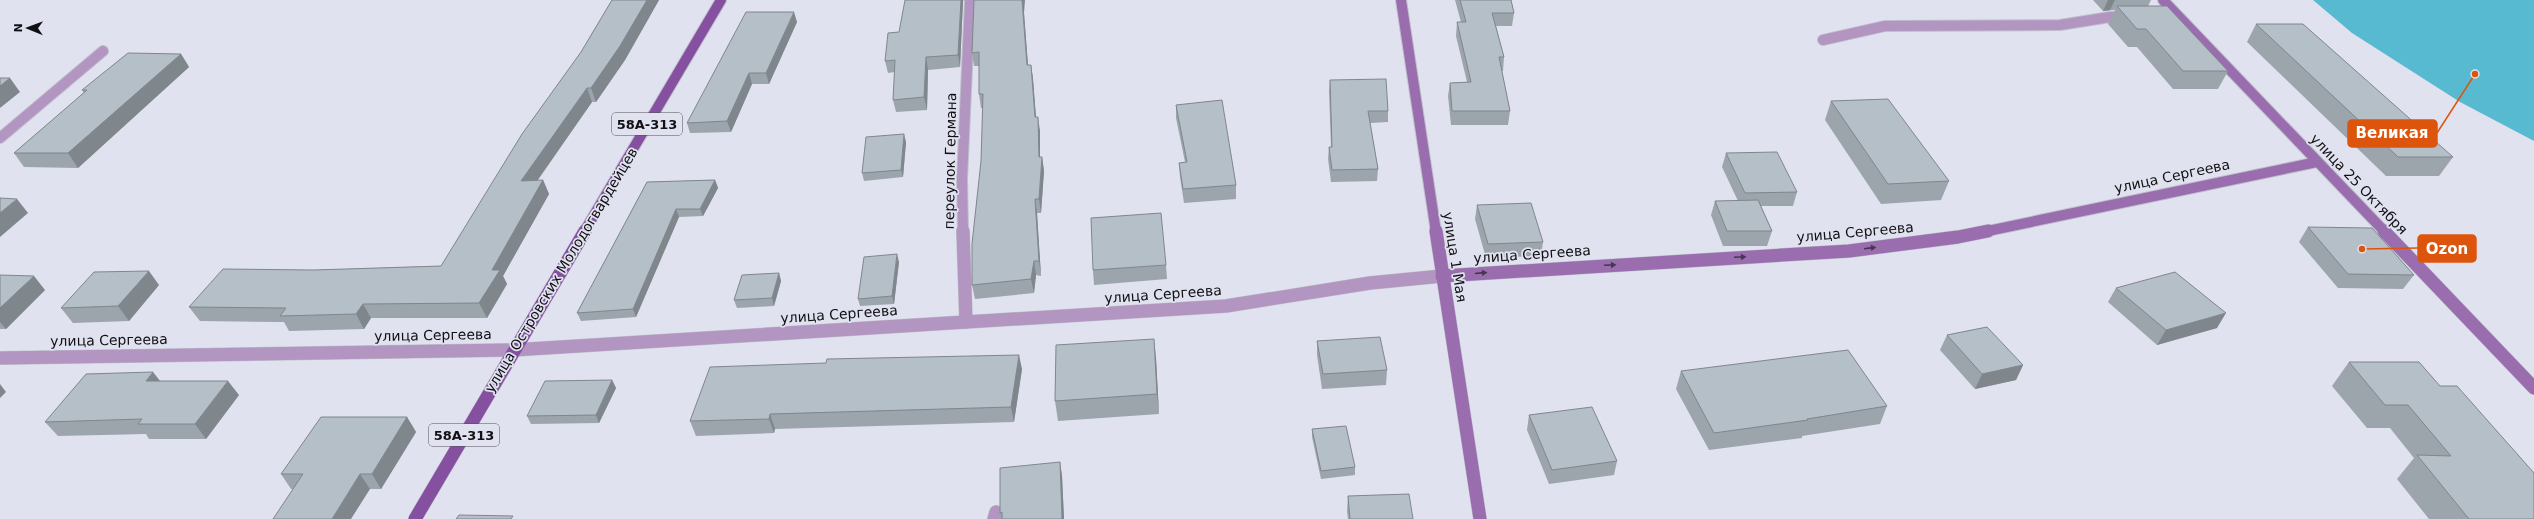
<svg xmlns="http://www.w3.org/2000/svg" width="2534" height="519" font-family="'DejaVu Sans',sans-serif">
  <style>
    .water { fill: #58bad1 }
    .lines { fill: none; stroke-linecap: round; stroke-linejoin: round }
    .lane-far1-casing { stroke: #c0c0cc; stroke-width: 12 }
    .lane-casing { stroke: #c0c0cc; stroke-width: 14 }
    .street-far1-casing { stroke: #c0c0cc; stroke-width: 12 }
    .street-casing { stroke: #c0c0cc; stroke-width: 14 }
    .secondary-far1-casing { stroke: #c0c0cc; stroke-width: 12 }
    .secondary-casing { stroke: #c0c0cc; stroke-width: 14 }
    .primary-far1-casing { stroke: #c0c0cc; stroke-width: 12 }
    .primary-casing { stroke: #c0c0cc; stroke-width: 14 }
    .lane-far1 { stroke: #b295c1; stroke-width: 10 }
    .lane { stroke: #b295c1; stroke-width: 13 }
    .street-far1 { stroke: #b295c1; stroke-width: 10 }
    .street { stroke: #b295c1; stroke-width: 13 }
    .secondary-far1 { stroke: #996dae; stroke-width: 10 }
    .secondary { stroke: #996dae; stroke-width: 13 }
    .primary-far1 { stroke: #8650a0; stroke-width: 10 }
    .primary { stroke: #8650a0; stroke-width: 13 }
    .wall { fill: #9ca4ac }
    .shaded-wall { fill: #7f868c }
    .building { fill: #b5bfc8; stroke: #7f868c }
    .oneway { fill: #473552 }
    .labels { text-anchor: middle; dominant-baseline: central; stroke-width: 3.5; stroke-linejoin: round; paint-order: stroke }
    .shield { fill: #e1e2ef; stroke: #4f4f56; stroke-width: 1 }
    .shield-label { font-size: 13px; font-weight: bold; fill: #101014 }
    .street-label { font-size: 14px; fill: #101014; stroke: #e1e2ef }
    .leader { fill: none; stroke: #dd550c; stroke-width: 1.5 }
    .callout-dot { fill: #dd550c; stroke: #e1e2ef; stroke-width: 1.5 }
    .callout { fill: #dd550c; stroke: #dd550c; stroke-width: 1.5 }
    .callout-label { font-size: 15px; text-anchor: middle; font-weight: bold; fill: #fff }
  </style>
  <rect width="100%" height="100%" fill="#e1e2ef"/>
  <path class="water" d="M2313,0h221v141l-74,-39 -108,-69z"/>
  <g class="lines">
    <defs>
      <g id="lane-far1">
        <path d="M1823,40l62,-14 175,-1 50,-8h18"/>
        <path d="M963,232l-1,-53 8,-178"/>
      </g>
      <g id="lane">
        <path d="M963,231l3,91"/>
        <path d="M994,519l2,-7"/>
      </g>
      <path id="street-far1" d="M0,138l103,-87"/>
      <path id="street" d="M0,358l513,-8 713,-44 144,-23 72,-7"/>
      <g id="secondary-far1">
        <path d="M1401,0l35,232"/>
        <path d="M2163,0l222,232"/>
        <path d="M1983,232l334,-70"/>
      </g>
      <g id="secondary">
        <path d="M1436,231l44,288"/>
        <path d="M2384,231l150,157"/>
        <path d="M1442,276l407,-25 109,-14 30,-6"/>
      </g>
      <path id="primary-far1" d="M584,232l137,-232"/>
      <path id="primary" d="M415,519l170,-288"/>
    </defs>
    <use href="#lane-far1" class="lane-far1-casing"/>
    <use href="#lane" class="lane-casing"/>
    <use href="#street-far1" class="street-far1-casing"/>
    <use href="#street" class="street-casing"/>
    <use href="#secondary-far1" class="secondary-far1-casing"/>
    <use href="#secondary" class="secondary-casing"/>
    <use href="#primary-far1" class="primary-far1-casing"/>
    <use href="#primary" class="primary-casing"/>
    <use href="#lane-far1" class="lane-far1"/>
    <use href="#lane" class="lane"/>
    <use href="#street-far1" class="street-far1"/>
    <use href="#street" class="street"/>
    <use href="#secondary-far1" class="secondary-far1"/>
    <use href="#secondary" class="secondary"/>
    <use href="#primary-far1" class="primary-far1"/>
    <use href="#primary" class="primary"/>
  </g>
  <g class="wall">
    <path d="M612,0h47l-34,60 -29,42h-4l-54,78h5l6,14 -46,82 4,8 -20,34h-116l-7,11 -75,2 -5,-9 -84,-1 -11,-14 125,-37 127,-4 140,-214z"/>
    <path d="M1455,0h56l3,13 -2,13h-16l8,31 -1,14h-1l8,40 -2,14h-57l-3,-29 2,-13 17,-1 -11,-46 1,-14h4z"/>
    <path d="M2093,0h58l-3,6 80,65 -10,18h-45l-36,-42h-9l-20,-23 7,-14 -12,1z"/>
    <path d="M963,1l-3,66 -32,3 -1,40 -31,2 -3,-12 2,-28 -7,1 -3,-12 14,-29z"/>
    <path d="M1024,13l4,52h3l2,14 3,38 4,14v26h2l2,14 -3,42h-4l4,63 -5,-1 -2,18 -59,6 -3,-14 9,-124 2,-53h-2l-2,-14v-28h-5l-2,-13z"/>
    <path d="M797,22l-28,62h-17l-21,48 -41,1 -3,-10z"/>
    <path d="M2256,24l197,133 -14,19h-53l-139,-134z"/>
    <path d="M181,54l8,13 -111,101 -54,-1 -10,-14 70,-60 -2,-3z"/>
    <path d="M1330,80l58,31v11l-18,1 8,46 -1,12 -46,1 -3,-23 1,-12h2l-2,-56z"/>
    <path d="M1831,101l118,80 -8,19 -60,4 -56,-84z"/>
    <path d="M1176,105l60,80v14l-52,4 -4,-26 -1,-14 6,-1 -9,-44z"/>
    <path d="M906,142l-3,35 -39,4 -2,-8z"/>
    <path d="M1726,153l71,39 -4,14h-32l11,25 -5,15h-44l-12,-31 4,-14h23l-16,-34z"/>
    <path d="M715,180l3,8 -15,28 -24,1 -43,100 -55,4 -4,-8 70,-131z"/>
    <path d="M1477,205l66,37 -2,14 -55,2 -11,-39z"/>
    <path d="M2308,227l106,48 -11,14 -65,-1 -39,-46z"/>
    <path d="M899,262l-5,42 -34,2 -2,-7z"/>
    <path d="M1166,265l1,14 -73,6 -1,-15z"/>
    <path d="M779,273l2,8 -7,25 -37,2 -3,-8z"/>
    <path d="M0,275l45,15 -39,39h-6z"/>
    <path d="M159,285l-30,36 -56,2 -12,-15z"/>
    <path d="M2116,288l101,40 -60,17 -49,-43z"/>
    <path d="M1947,335l76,30 -7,15 -41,9 -35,-39z"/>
    <path d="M1317,341l70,29 -1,15 -64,4 -5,-34z"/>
    <path d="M1156,358l3,56 -101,7 -3,-20z"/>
    <path d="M2349,362l91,24 94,133h-105l-32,-40 17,-21 -24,-30h-23l-35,-42z"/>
    <path d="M1022,369l-8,53 -239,7 -1,4 -78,3 -6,-15z"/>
    <path d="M1681,371l206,35 -7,18 -78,12v2l-93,12 -33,-61z"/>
    <path d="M612,380l4,8 -17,35 -68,1 -4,-8z"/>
    <path d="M160,381l79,14 -33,44h-57l-3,-5 -88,2 -13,-14z"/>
    <path d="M1529,415l88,46 -3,14 -65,9 -22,-54z"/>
    <path d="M407,417l9,15 -35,57h-90l-10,-15z"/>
    <path d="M1312,429l43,38v8l-34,4 -9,-42z"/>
    <path d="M1060,462l2,14 2,43h-63l-1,-6z"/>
    <path d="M1348,496l65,23h-65l-1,-8z"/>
  </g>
  <g class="shaded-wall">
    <path d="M647,0h12l-34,60 -29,42 -5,-14z"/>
    <path d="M961,0h3l-1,1 -3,66 -2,-12z"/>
    <path d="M1022,0h3l-1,13 5,66 -2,-14z"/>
    <path d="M2108,0h7l-5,10 -7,1z"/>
    <path d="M794,12l3,10 -28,62 -3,-11z"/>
    <path d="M181,54l8,13 -111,101 -10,-15z"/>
    <path d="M926,57l2,13 -1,40 -3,-13z"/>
    <path d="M1031,65l2,14 4,52 -2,-14z"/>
    <path d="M749,73l3,11 -21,48 -4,-11z"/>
    <path d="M10,78l10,14 -20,16v-22z"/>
    <path d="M587,88l5,14 -65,93 -6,-14z"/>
    <path d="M1038,117l2,14v40l-1,-14z"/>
    <path d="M904,134l2,8 -3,35 -2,-7z"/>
    <path d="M1042,157l2,14 -3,42 -2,-14z"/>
    <path d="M543,180l6,14 -46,82 4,8 -20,34 -8,-15 13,-33z"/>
    <path d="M715,180l3,8 -15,28 -3,-7z"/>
    <path d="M17,199l11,14 -28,24v-24z"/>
    <path d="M1035,199l2,14 4,63 -2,-15z"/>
    <path d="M676,209l3,8 -43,100 -3,-8z"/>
    <path d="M897,254l2,8 -5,42 -2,-8z"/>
    <path d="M1034,261l2,14 -2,18 -3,-14z"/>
    <path d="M149,271l10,14 -30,36 -11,-15z"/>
    <path d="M779,273l2,8 -7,25 -2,-8z"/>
    <path d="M34,276l11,14 -39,39 -6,-7v-14z"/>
    <path d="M363,304l8,14 -7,11 -8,-15z"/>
    <path d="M2226,313l-9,15 -60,17 9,-15z"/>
    <path d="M1154,339l2,19 3,56 -2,-20z"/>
    <path d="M1019,355l3,14 -8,53 -3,-15z"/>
    <path d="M2023,365l-7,15 -41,9 7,-15z"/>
    <path d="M153,372l11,14 -18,-5z"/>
    <path d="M612,380l4,8 -17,35 -3,-8z"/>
    <path d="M228,381l11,14 -33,44 -11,-15z"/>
    <path d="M0,384l6,8 -6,6z"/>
    <path d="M770,414l5,15 -1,4 -5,-14z"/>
    <path d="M407,417l9,15 -35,57 -9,-15z"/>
    <path d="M1060,462l2,14 2,43h-2z"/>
    <path d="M360,474l10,15 -19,30h-19z"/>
  </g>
  <g class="building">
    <path d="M612,0h35l-27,46 -29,42h-4l-66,93 22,-1 -51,90h8l-21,33 -116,1 -7,10 -76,2 6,-8 -97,-1 34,-38 91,1 127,-4 81,-132 59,-82z"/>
    <path d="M905,0h56l-3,55 -32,2 -2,40 -31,3 2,-40 -10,1 3,-28 11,-1z"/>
    <path d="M974,0h48l5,65h4l4,52h3l1,40h3l-3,42h-4l4,62h-5l-3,18 -59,6v-41l9,-83 2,-67h-4v-42l-7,1z"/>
    <path d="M1460,0h51l3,13h-22l12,44h-5l11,54h-58l-2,-28 21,-1 -14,-60h9z"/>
    <path d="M2117,6h50l61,65h-45l-37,-42h-9z"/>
    <path d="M746,12h48l-28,61h-17l-22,48 -40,2z"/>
    <path d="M2256,24h47l150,133h-55z"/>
    <path d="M128,53l53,1 -113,99h-54l73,-63h-5z"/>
    <path d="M0,78h10l-10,8z"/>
    <path d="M1386,79l2,32h-20l10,58 -46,1 -3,-23h3l-2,-67z"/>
    <path d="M1888,99l61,82 -61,3 -57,-83z"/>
    <path d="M1222,100l14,85 -53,4 -4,-26 8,-1 -11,-57z"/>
    <path d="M904,134l-3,36 -39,3 4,-36z"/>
    <path d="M1777,152l20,40 -52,1 -19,-40z"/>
    <path d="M715,180l-15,29h-24l-43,100 -56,4 70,-131z"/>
    <path d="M0,198l17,1 -17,14z"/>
    <path d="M1758,200l14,31h-45l-12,-30z"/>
    <path d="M1531,203l12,39 -55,2 -11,-39z"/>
    <path d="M1161,213l5,52 -73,5 -2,-52z"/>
    <path d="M2308,227l64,1 42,47 -66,-1z"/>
    <path d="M897,254l-5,42 -34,3 6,-42z"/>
    <path d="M149,271l-31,35 -57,2 33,-36z"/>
    <path d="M2175,272l51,41 -60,17 -50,-42z"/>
    <path d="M779,273l-7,25 -38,2 8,-25z"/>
    <path d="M0,275l34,1 -34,32z"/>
    <path d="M1987,327l36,38 -41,9 -35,-39z"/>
    <path d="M1380,337l7,33 -64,4 -6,-33z"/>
    <path d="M1154,339l3,55 -102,7 1,-56z"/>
    <path d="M1848,350l39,56 -80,13 1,1 -94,13 -33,-62z"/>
    <path d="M1019,355l-8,52 -241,7 -1,5 -79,2 20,-54 116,-4 1,-4z"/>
    <path d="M2349,362h70l21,24h17l77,87v46h-65l-52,-64 34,1 -43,-51h-23z"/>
    <path d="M153,372l-7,9h82l-33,43h-57l4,-5 -97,3 41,-48z"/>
    <path d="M612,380l-16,35 -69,1 18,-35z"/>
    <path d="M1592,407l25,54 -65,9 -23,-55z"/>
    <path d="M321,417h86l-35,57h-12l-28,45h-59l30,-45h-22z"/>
    <path d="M1346,426l9,41 -34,4 -9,-42z"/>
    <path d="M1060,462l2,57h-60v-7l-2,1v-45z"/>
    <path d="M1409,494l4,25h-63l-2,-23z"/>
    <path d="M459,515l54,1 -2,3h-55z"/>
  </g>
  <defs><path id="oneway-solid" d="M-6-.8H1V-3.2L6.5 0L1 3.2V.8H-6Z"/></defs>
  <g class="oneway">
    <use href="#oneway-solid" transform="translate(1870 248) rotate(-7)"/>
    <use href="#oneway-solid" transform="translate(1740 257) rotate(-3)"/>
    <use href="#oneway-solid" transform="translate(1610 265) rotate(-3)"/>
    <use href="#oneway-solid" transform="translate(1481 273) rotate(-5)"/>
  </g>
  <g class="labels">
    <g class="shield">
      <rect x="612" y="113" width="70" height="22" rx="3"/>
      <rect x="429" y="424" width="70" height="22" rx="3"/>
    </g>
    <g class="shield-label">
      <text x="647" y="124">58А-313</text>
      <text x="464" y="435">58А-313</text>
    </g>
    <g class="street-label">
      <text transform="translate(950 161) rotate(-89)">переулок Германа</text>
      <text transform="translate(2172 176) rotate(-12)">улица Сергеева</text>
      <text transform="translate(2359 184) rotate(46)">улица 25 Октября</text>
      <text transform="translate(1855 232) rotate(-5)">улица Сергеева</text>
      <text transform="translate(1532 254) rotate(-4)">улица Сергеева</text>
      <text transform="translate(1455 257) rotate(81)">улица 1 Мая</text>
      <text transform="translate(561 270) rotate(-59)">улица Островских Молодогвардейцев</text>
      <text transform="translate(1163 294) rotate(-4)">улица Сергеева</text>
      <text transform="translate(839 314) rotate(-4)">улица Сергеева</text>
      <text transform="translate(433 335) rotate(-1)">улица Сергеева</text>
      <text transform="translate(109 340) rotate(-1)">улица Сергеева</text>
    </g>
  </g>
  <path class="leader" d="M2475 74L2437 133M2362 249L2418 248"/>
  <g class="callout-dot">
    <circle cx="2475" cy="74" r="4"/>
    <circle cx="2362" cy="249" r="4"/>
  </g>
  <g class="callout">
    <rect x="2348" y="120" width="89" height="27" rx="4"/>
    <rect x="2418" y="235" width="58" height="27" rx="4"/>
  </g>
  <g class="callout-label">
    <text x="2392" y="138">Великая</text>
    <text x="2447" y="254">Ozon</text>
  </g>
  <g transform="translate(28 28) rotate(271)" stroke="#e1e2ef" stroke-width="3" paint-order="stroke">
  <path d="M0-3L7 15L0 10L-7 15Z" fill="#101014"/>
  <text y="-6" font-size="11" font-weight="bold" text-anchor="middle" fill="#101014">N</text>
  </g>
</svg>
